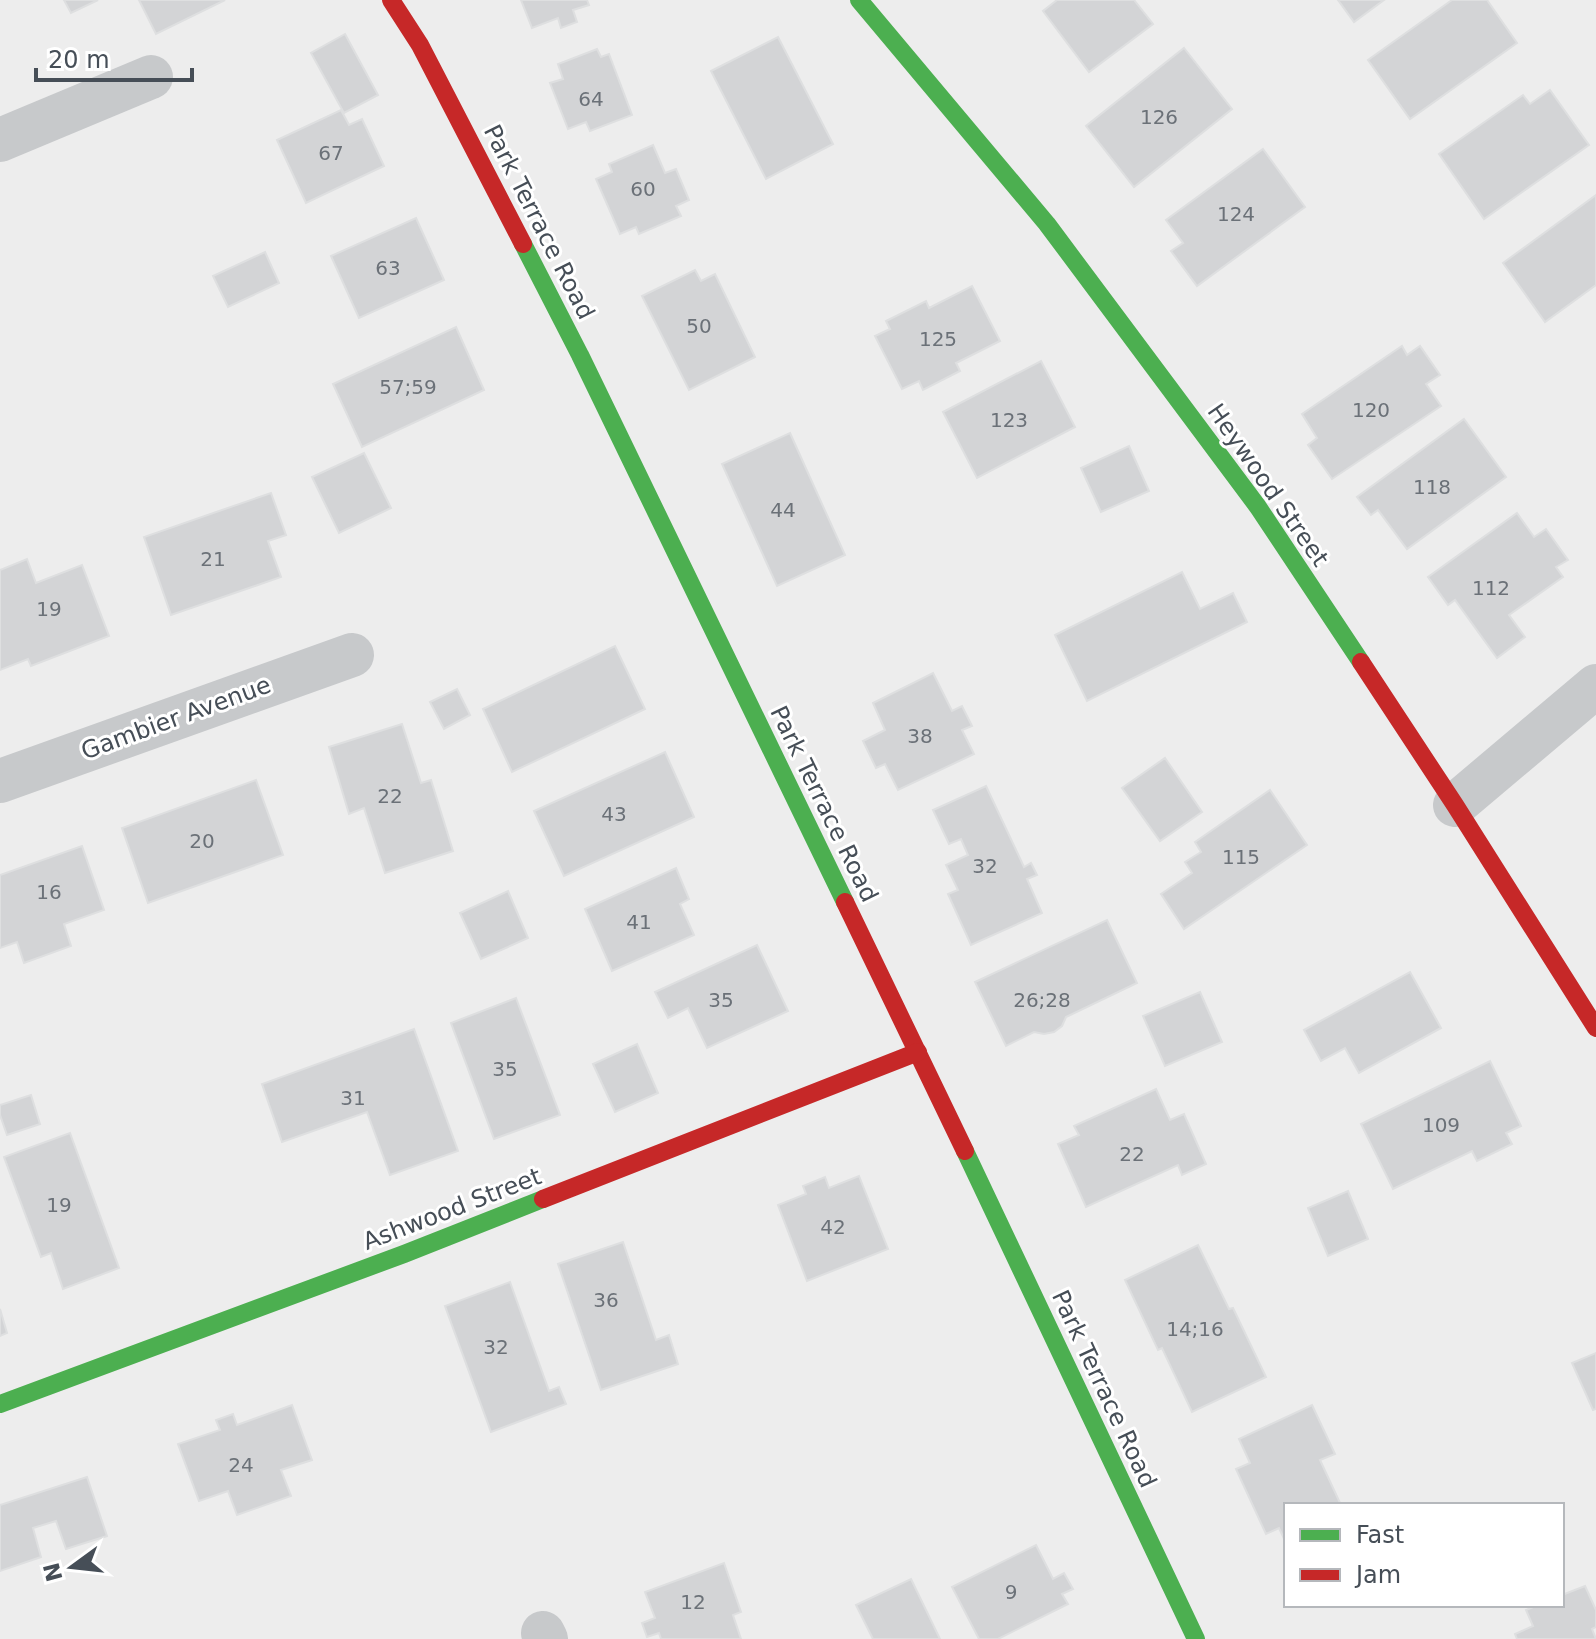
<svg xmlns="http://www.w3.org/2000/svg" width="1596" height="1639" font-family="'DejaVu Sans',sans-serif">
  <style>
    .building { fill: #d3d4d6; stroke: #dedfe0; stroke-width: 2 }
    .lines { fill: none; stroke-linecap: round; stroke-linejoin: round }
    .street { stroke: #c7c9cb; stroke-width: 44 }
    .fast { stroke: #4caf50; stroke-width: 18 }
    .jam { stroke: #c62828; stroke-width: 18 }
    .labels { text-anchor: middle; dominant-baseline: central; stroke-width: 6; stroke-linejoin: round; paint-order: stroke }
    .number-label { font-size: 20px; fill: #6b7178 }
    .street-label { font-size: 24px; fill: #464e57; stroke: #fff }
  </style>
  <rect width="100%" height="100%" fill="#ededed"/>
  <g class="building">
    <path d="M64,0h34l-27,13z"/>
    <path d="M139,0h86l-69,34z"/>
    <path d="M521,0h66l2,5 -16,5 4,12 -16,6 -3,-10 -26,10z"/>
    <path d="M1057,0h77l19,24 -64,48 -46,-61z"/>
    <path d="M1338,0h46l-30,22z"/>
    <path d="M1452,0h35l30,43 -107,76 -42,-59z"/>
    <path d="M345,34l33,61 -34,18 -33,-60z"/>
    <path d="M778,37l55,107 -67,35 -55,-108z"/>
    <path d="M1184,48l48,61 -98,78 -48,-61z"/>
    <path d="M597,49l4,8 8,-3 23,61 -42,16 -4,-9 -18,7 -18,-46 13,-4 -5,-15z"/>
    <path d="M1550,90l39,55 -105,74 -45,-65 84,-59 7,9z"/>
    <path d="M341,110l8,15 13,-6 22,47 -78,37 -29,-63z"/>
    <path d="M653,145l12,28 11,-4 13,31 -13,6 5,10 -42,18 -3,-7 -16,7 -24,-55 16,-7 -3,-8z"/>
    <path d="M1263,149l42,58 -108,79 -26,-35 12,-8 -17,-23z"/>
    <path d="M1596,195v90l-51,37 -42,-59z"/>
    <path d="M416,218l28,62 -85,38 -28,-62z"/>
    <path d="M265,252l14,31 -51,24 -15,-31z"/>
    <path d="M695,270l6,11 14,-7 40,83 -66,33 -47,-94z"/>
    <path d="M972,286l28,55 -44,22 4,8 -37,19 -4,-9 -17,8 -27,-53 15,-7 -4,-8 40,-20 3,7z"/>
    <path d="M456,327l28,63 -122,57 -29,-63z"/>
    <path d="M1402,346l5,9 13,-9 20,29 -14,9 15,22 -109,73 -24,-34 9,-7 -15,-24z"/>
    <path d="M1041,361l34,66 -98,51 -34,-66z"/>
    <path d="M1464,419l42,58 -99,72 -29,-39 -7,5 -14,-18z"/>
    <path d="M790,433l55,122 -68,31 -55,-122z"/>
    <path d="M1129,446l20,45 -48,21 -20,-44z"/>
    <path d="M364,453l27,55 -52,25 -27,-56z"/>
    <path d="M271,493l15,42 -18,6 13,36 -110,38 -27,-78z"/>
    <path d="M1517,513l17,24 12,-8 22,31 -12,7 7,10 -54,38 16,22 -28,21 -42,-58 -7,5 -20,-28z"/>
    <path d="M27,559l9,24 46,-18 27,71 -78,30 -3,-7 -28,11v-100z"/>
    <path d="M1182,572l18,37 33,-16 14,29 -160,79 -32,-66z"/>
    <path d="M615,646l30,63 -133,63 -29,-63z"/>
    <path d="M933,673l19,38 10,-5 10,20 -10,4 12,24 -76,36 -13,-26 -9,4 -13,-27 22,-11 -12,-27z"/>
    <path d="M457,689l13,26 -26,14 -14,-27z"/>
    <path d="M402,724l19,59 10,-3 22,71 -68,22 -21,-65 -15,6 -20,-67z"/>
    <path d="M665,752l29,65 -130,59 -30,-65z"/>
    <path d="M1165,758l37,54 -42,29 -38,-53z"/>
    <path d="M256,780l27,75 -135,48 -26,-75z"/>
    <path d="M986,786l38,81 7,-4 6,12 -10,4 15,34 -71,32 -23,-51 10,-4 -12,-25 22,-10 -7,-16 -12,5 -16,-34z"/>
    <path d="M1270,790l37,55 -123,84 -23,-35 31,-21 -7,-11 16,-10 -6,-10z"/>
    <path d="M82,846l22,64 -40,14 7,22 -47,17 -7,-21 -17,6v-73z"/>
    <path d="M676,868l13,31 -9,5 14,31 -82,36 -27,-62z"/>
    <path d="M508,891l20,47 -47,21 -21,-46z"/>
    <path d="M1107,920l30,63 -71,34 -4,9 -8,6 -10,2 -10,-2 -28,14 -31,-64z"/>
    <path d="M757,945l31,66 -81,37 -19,-40 -20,10 -13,-26z"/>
    <path d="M1410,972l31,56 -82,45 -14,-25 -24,13 -17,-31z"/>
    <path d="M1200,992l22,50 -57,24 -22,-50z"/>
    <path d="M516,998l44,117 -66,24 -43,-116z"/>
    <path d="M414,1029l44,122 -68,24 -23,-63 -85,30 -20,-58z"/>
    <path d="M637,1044l21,49 -43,19 -22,-48z"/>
    <path d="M1490,1061l31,65 -15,7 6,11 -35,17 -5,-10 -79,38 -32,-65z"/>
    <path d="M1156,1089l14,31 14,-6 22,50 -24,11 -4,-10 -92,42 -28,-63 21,-9 -5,-9z"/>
    <path d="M31,1095l9,29 -33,11 -7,-20v-10z"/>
    <path d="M70,1133l49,135 -56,21 -12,-36 -10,4 -37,-100z"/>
    <path d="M859,1176l29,73 -81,32 -29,-76 28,-11 -3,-8 22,-9 4,11z"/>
    <path d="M1348,1191l20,48 -40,17 -20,-48z"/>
    <path d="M623,1242l33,98 13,-5 9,29 -77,26 -43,-126z"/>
    <path d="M1198,1245l31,64 4,-1 33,69 -74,35 -30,-64 -4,2 -33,-70z"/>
    <path d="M510,1282l39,109 10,-4 7,17 -75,28 -46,-126z"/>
    <path d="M0,1309l7,24 -7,3z"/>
    <path d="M1596,1353v56l-3,1 -21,-47z"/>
    <path d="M292,1405l20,55 -31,10 10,26 -54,19 -9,-24 -29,10 -21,-57 42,-14 -4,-10 17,-6 4,11z"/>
    <path d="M1312,1405l23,49 -15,6 21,45h-55v38l-7,-15 -13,6 -30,-65 14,-6 -11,-24z"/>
    <path d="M87,1477l20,59 -41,13 -10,-28 -23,7 8,29 -41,14v-66z"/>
    <path d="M1036,1545l17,34 11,-6 9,16 -11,5 6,10 -70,35h-19l-27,-52z"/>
    <path d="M724,1563l17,49 -8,3 8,24h-80l-2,-6 -12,4 -5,-14 13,-5 -10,-26z"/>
    <path d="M911,1579l29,60h-67l-17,-34z"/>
    <path d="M1585,1586l11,24v17l-4,2 4,10h-79l-2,-5 18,-8 -7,-16 12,-5h24v-10z"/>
  </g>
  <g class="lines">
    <g class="street">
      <path d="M0,140l151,-63"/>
      <path d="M0,781l352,-126"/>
      <path d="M1455,805l141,-119"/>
      <path d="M543,1633l3,6"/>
    </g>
    <g class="fast">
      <path d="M859,0l188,224 211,283 103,155"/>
      <path d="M523,244l57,111 265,547"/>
      <path d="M965,1151l231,488"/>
      <path d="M0,1404l404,-150 139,-55"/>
    </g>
    <g class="jam">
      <path d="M391,0l29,45 103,199"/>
      <path d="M1361,662l94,143 141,223"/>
      <path d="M845,902l120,249"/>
      <path d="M543,1199l375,-147"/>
    </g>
  </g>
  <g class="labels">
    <g class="number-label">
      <text x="591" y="99">64</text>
      <text x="1159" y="117">126</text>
      <text x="331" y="153">67</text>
      <text x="643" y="189">60</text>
      <text x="1236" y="214">124</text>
      <text x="388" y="268">63</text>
      <text x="699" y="326">50</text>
      <text x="938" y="339">125</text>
      <text x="408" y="387">57;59</text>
      <text x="1371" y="410">120</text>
      <text x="1009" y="420">123</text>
      <text x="1432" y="487">118</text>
      <text x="783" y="510">44</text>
      <text x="213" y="559">21</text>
      <text x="1491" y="588">112</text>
      <text x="49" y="609">19</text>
      <text x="920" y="736">38</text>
      <text x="390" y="796">22</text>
      <text x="614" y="814">43</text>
      <text x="202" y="841">20</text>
      <text x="1241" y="857">115</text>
      <text x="985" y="866">32</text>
      <text x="49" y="892">16</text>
      <text x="639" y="922">41</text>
      <text x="721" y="1000">35</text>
      <text x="1042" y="1000">26;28</text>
      <text x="505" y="1069">35</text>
      <text x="353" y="1098">31</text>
      <text x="1441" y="1125">109</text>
      <text x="1132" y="1154">22</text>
      <text x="59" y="1205">19</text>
      <text x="833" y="1227">42</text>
      <text x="606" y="1300">36</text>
      <text x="1195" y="1329">14;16</text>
      <text x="496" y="1347">32</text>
      <text x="241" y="1465">24</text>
      <text x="1011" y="1592">9</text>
      <text x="693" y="1602">12</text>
    </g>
    <g class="street-label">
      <text transform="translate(539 222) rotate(63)">Park Terrace Road</text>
      <text transform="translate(1268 485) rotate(55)">Heywood Street</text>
      <text transform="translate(176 718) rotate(-20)">Gambier Avenue</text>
      <text transform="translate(824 804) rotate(64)">Park Terrace Road</text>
      <text transform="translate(452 1209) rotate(-21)">Ashwood Street</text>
      <text transform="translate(1104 1389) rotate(65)">Park Terrace Road</text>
    </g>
  </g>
  <rect x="1284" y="1503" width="280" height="104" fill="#ffffff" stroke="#b5b8bc" stroke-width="2"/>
  <rect x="1300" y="1529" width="40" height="12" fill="#4caf50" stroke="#b5b8bc" stroke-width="2"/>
  <text x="1356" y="1543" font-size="24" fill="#464e57">Fast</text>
  <rect x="1300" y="1569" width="40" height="12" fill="#c62828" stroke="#b5b8bc" stroke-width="2"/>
  <text x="1356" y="1583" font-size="24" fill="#464e57">Jam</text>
  <g transform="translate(72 1567) rotate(255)" stroke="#ffffff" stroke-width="6" paint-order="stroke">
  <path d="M0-6L14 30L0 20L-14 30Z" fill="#464e57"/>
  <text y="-12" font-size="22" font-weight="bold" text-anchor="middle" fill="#464e57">N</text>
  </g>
  <path d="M36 68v12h156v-12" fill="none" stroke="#464e57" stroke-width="4"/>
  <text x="48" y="68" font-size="24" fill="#464e57" stroke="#ffffff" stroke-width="6" paint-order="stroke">20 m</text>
</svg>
